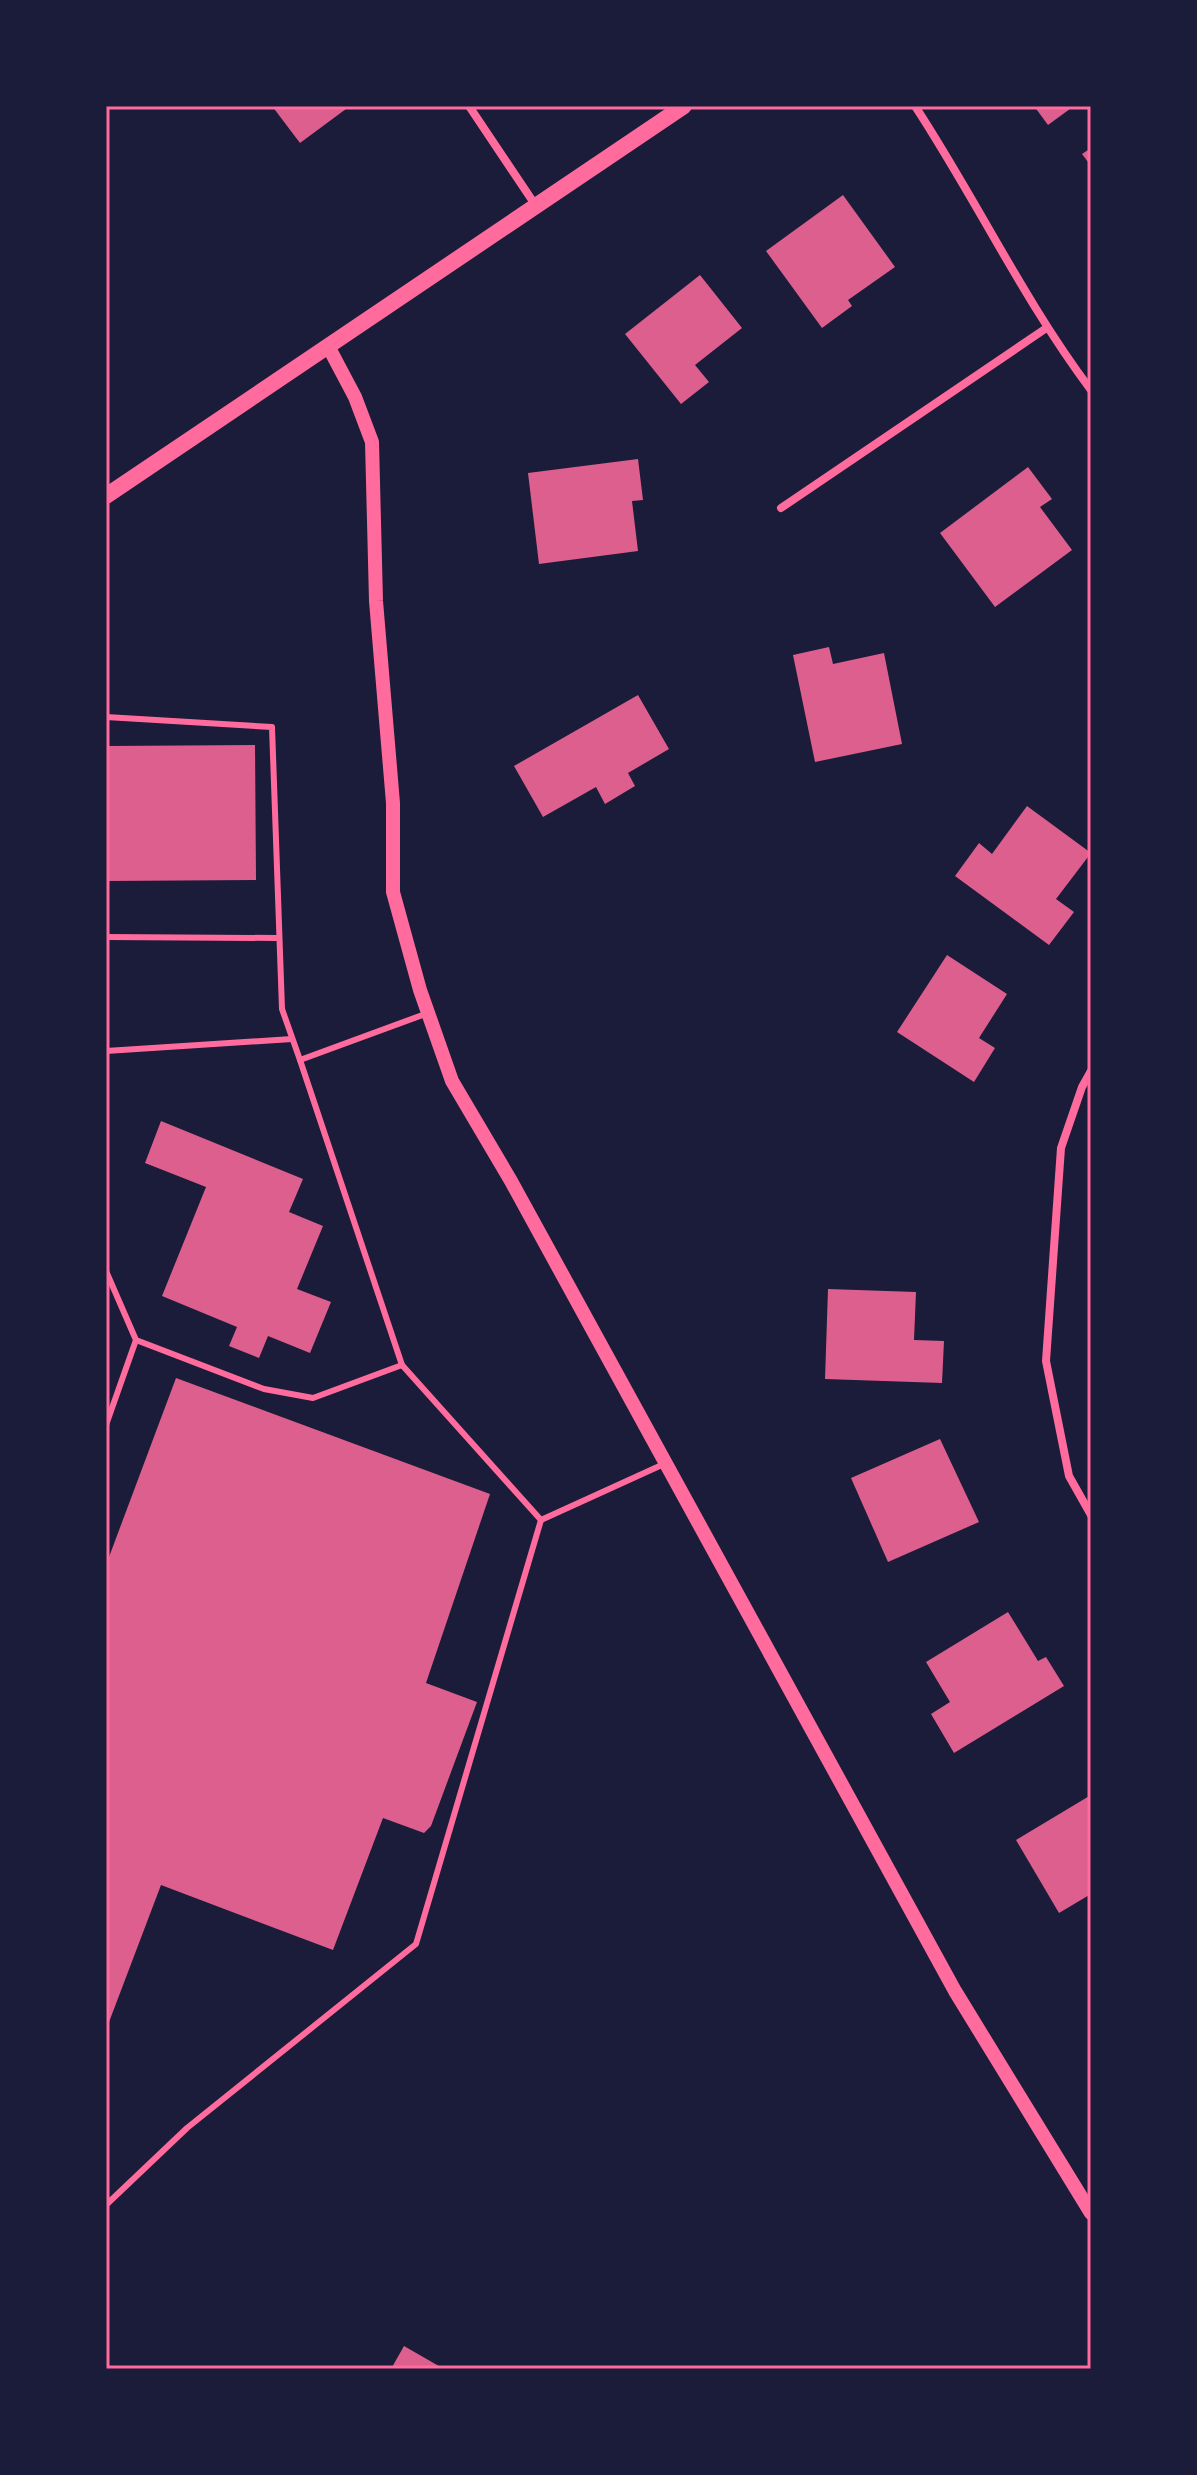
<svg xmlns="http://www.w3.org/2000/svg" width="1197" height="2475" font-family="Bitter,serif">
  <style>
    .building { fill: #dd5f8e }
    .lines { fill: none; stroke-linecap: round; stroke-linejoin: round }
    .service { stroke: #ff6b9d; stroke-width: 6 }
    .minor { stroke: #ff6b9d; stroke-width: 8 }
    .tertiary { stroke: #ff6b9d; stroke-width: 14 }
    .secondary { stroke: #ff6b9d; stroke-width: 16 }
    .neatline { fill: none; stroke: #ff6b9d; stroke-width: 3 }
  </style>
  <rect width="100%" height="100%" fill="#1b1b3a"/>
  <g class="building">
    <path d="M272,106h78l-50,37z"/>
    <path d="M1034,106h40l-26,19z"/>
    <path d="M1091,148v18l-9,-12z"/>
    <path d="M843,195l52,72 -47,33 4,6 -30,22 -56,-77z"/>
    <path d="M700,275l42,53 -47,37 14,17 -28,22 -56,-70z"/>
    <path d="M638,459l5,41 -11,1 6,50 -99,13 -11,-91z"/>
    <path d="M1028,467l24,32 -12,8 32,43 -77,57 -55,-74z"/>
    <path d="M829,647l4,17 51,-11 18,91 -87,18 -22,-107z"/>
    <path d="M638,695l31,54 -41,24 7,13 -30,18 -9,-17 -53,30 -29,-51z"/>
    <path d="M255,745l1,135 -150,1v-135z"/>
    <path d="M1027,806l64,47 -35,46 18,13 -25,33 -94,-69 24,-33 13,11z"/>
    <path d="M947,955l60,39 -28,44 16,10 -21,34 -77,-50z"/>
    <path d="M161,1121l142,58 -14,33 34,14 -26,63 34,13 -21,51 -42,-17 -9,22 -30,-12 8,-19 -75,-31 44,-109 -61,-24z"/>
    <path d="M828,1289l88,3 -2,48 30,1 -2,42 -117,-4z"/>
    <path d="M176,1378l314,116 -64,189 51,19 -46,124 -7,7 -41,-15 -50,132 -172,-65 -55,145v-465z"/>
    <path d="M940,1439l39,83 -91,40 -37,-84z"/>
    <path d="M1008,1612l30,49 8,-4 18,29 -110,67 -23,-39 19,-12 -24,-40z"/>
    <path d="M1091,1795v99l-32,19 -43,-73z"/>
    <path d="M404,2346l40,23h-53z"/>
  </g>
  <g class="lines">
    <g class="service">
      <path d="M106,717l166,10 10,282 18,51 128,-47"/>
      <path d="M106,937l170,1"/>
      <path d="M106,1051l186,-12"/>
      <path d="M300,1060l102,305 139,155 123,-56"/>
      <path d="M106,1271l30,69 128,49 49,9 89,-33"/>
      <path d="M106,1425l30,-85"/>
      <path d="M106,2205l81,-77 229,-184 125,-424"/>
    </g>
    <g class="minor">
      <path d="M469,106l67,100"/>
      <path d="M915,106c61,93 109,195 176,284"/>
      <path d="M781,508l264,-179"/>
      <path d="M1091,1071l-9,16 -21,61 -15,213 23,115 22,39"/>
    </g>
    <path class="tertiary" d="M328,346l27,51 17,45 4,159 17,202v89l27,98 32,91 59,100 444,810 136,222"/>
    <path class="secondary" d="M106,496l578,-390"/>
  </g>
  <rect width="1197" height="2475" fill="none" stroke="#1b1b3a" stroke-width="216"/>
  <rect x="108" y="108" width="981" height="2259" class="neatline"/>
</svg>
